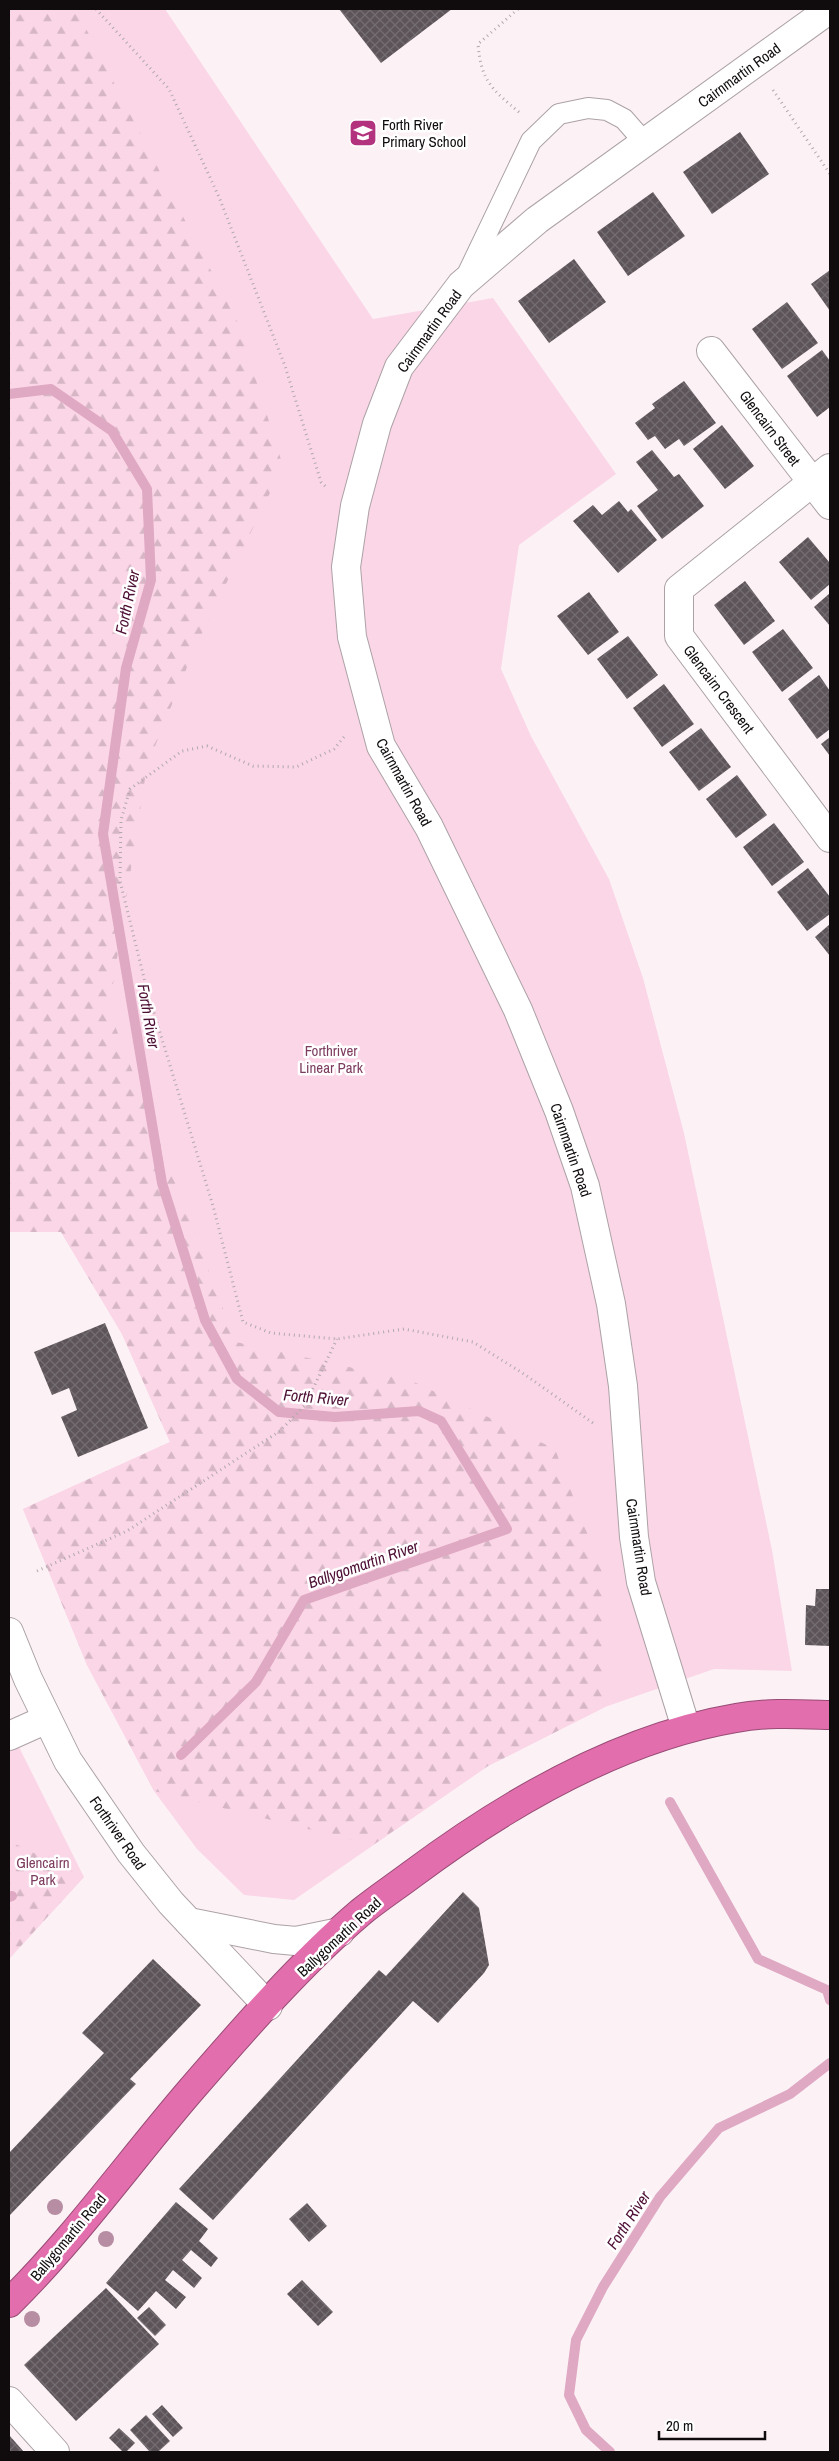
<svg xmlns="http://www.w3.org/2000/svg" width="839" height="2461" font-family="'Archivo Narrow',sans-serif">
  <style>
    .green { fill: #fbd6e7 }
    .forest { fill: url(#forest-firs) }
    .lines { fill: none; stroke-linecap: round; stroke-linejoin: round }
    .stream { stroke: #dfa8c3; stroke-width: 10 }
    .building { fill: url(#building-cross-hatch) }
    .lane-casing { stroke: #aca2a6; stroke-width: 22 }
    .street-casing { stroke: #aca2a6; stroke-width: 30 }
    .highway-casing { stroke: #984c75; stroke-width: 30 }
    .path { stroke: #b1a9ac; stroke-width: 3; stroke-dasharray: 1 4; stroke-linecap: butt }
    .lane { stroke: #fff; stroke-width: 20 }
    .street { stroke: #fff; stroke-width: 28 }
    .highway { stroke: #e26ead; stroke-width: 28 }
    .tree { fill: #b68da2 }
    .labels { text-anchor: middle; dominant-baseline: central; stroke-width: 5; stroke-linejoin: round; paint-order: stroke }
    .street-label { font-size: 15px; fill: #100c0e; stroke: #fff }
    .poi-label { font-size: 15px; fill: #100c0e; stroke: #fff; text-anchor: start }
    .park-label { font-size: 15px; fill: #7d3b5e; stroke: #fff }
    .water-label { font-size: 16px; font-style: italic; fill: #4d0e34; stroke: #fff }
  </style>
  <defs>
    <pattern id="forest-firs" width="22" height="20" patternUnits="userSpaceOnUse" patternTransform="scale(1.25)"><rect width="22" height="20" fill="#fbd6e7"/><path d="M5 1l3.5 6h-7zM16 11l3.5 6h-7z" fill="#d6b6c5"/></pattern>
    <pattern id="building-cross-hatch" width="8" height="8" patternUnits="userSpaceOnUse" patternTransform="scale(1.25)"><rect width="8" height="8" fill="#5c5458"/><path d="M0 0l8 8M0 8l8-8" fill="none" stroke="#736c70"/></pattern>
  </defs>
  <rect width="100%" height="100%" fill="#fcf2f6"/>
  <g class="green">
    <path d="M9,9h156l208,310 120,-21 123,176 -97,71 -18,124 30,67 78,143 34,99 41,155 88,417 20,121 -78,-2 -109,38 -117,59 -194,134 -50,-5 -47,-46 -43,-58 -67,-126 -64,-156 147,-67 -48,-108 -61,-102h-52z"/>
    <path d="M9,1727l75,150 -75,82z"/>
  </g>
  <g class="forest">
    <path d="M9,9h61l10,8 158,306 45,143 -89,184 -47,116 -38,244 127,332 176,39 143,68 49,128 1,130 -117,59 -115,79 -219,-54 -67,-126 -64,-156 147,-67 -48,-108 -61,-102h-52z"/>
    <path d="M9,1841l75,36 -75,82z"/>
  </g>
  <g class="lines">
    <g class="stream">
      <path d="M9,394l42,-5 61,42 35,58 4,91 -25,88 -23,166 59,349 43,137 32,59 42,33 56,5 84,-6 22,10 66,108 -203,71 -48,82 -75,73"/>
      <path d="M670,1802l88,157 69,31 3,10"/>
      <path d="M9,1897l3,-1"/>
      <path d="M610,2452l-24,-22 -17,-35 7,-55 27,-53 57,-90 59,-69 71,-34 40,-31"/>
    </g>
  </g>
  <g class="building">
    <path d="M339,9h113l-71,54z"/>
    <path d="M740,132l29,42 -57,40 -29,-42z"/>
    <path d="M653,192l32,44 -57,40 -31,-44z"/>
    <path d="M574,259l32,43 -57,41 -31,-42z"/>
    <path d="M830,270v41l-19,-27z"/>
    <path d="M787,302l31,41 -36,26 -30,-40z"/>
    <path d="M822,350l8,11v46l-13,10 -30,-41z"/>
    <path d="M684,381l32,42 -32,23 -5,-7 -14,10 -10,-13 -7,4 -13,-17 20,-15 -3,-4z"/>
    <path d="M722,425l32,41 -29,23 -32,-40z"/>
    <path d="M652,450l22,27 5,-3 25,32 -42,33 -25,-33 21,-16 -22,-28z"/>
    <path d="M619,501l9,11 3,-3 26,31 -39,33 -45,-52 20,-16 9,10z"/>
    <path d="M808,537l22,26v21l-19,16 -32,-38z"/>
    <path d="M745,581l30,40 -31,24 -30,-40z"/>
    <path d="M589,592l30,40 -31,23 -31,-39z"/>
    <path d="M830,593v33l-16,-19z"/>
    <path d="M783,629l30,39 -31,24 -30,-40z"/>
    <path d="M628,636l30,39 -31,24 -30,-40z"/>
    <path d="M819,675l11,16v38l-13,10 -29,-40z"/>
    <path d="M664,684l30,40 -32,23 -29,-39z"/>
    <path d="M701,728l30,39 -32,24 -30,-39z"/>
    <path d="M830,737v19l-9,-12z"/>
    <path d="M737,775l30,40 -31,23 -30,-39z"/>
    <path d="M774,823l30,39 -32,24 -29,-39z"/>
    <path d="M808,868l22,29v17l-23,17 -30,-39z"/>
    <path d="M830,924v32l-15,-19z"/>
    <path d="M105,1323l43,105 -70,29 -17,-40 16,-7 -8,-22 -17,7 -18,-43z"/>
    <path d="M816,1589h14v57l-25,-1 1,-40 9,1z"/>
    <path d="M463,1892l16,16 10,57 -5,8 -46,50 -25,-22 -200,219 -34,-31 200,-219 7,6z"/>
    <path d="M153,1959l48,46 -71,74 6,5 -127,132v-63l95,-100 -22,-20z"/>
    <path d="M176,2202l32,27 -9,12 19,17 -7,9 -20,-17 -9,10 20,18 -8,10 -21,-18 -8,10 21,17 -10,12 -20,-18 -18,20 -32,-28z"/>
    <path d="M307,2203l20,23 -18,16 -20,-23z"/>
    <path d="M302,2280l31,32 -15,14 -31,-32z"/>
    <path d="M106,2288l53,56 -83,77 -52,-56z"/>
    <path d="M149,2307l17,18 -11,11 -18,-18z"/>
    <path d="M162,2405l21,23 -10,9 -21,-23z"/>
    <path d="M146,2415l24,26 -12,11h-8l-20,-22z"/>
    <path d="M119,2428l16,15 -9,9h-3l-14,-14z"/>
    <path d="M9,2435l15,17h-15z"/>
  </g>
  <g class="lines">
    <defs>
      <path id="lane" d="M465,279l66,-138 28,-27 29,-6 19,2 17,9 21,24"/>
      <g id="street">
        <path d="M711,351l119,154"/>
        <path d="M830,468l-151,121v47l151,202"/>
        <path d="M9,1632l19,47 40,82 63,92 40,50 97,103"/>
        <path d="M686,1728l-45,-146 -7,-45 -11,-151 -12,-82 -26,-118 -26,-75 -41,-101 -89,-183 -48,-81 -29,-109 -6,-70 9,-61 22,-82 22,-57 62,-82 76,-65 293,-211"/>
        <path d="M9,1736l38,-17"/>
        <path d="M189,1922l85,17 22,2 44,-9"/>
        <path d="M9,2401l46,51"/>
      </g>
      <path id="highway" d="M9,2303c66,-65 120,-141 181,-212 51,-59 111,-128 171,-179 16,-13 34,-25 50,-37 95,-71 207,-137 325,-157 31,-6 63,-4 94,-3"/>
    </defs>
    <use href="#lane" class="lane-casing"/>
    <use href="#street" class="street-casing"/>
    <use href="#highway" class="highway-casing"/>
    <g class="path">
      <path d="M96,9l73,80 50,108 66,169 36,116 6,6"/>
      <path d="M518,9l-40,35c3,38 15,46 42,69"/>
      <path d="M773,90l57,84"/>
      <path d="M344,737l-10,12 -38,18 -43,-1 -46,-20 -25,5 -52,38 -9,31 -1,61 27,109 66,216 30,116 28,11 66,6 67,-10 69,13 51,32 69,49"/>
      <path d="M37,1571l90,-40 153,-100 25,-26 32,-66"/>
    </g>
    <use href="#lane" class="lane"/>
    <use href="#street" class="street"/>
    <use href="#highway" class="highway"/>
  </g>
  <g class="tree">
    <circle cx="55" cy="2207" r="8"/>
    <circle cx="106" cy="2239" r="8"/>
    <circle cx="32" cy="2319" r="8"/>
  </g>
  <defs>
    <symbol id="school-square" viewBox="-11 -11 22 22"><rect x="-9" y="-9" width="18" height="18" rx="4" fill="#b3327e" stroke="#fff"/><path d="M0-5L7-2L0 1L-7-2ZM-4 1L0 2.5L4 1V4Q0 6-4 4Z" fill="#fff"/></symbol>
  </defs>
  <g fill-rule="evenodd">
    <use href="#school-square" x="347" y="117" width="32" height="32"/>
  </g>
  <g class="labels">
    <g class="street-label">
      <text transform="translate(739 75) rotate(-36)">Cairnmartin Road</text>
      <text transform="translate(429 331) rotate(-54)">Cairnmartin Road</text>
      <text transform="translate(770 428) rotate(53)">Glencairn Street</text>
      <text transform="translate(719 689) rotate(53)">Glencairn Crescent</text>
      <text transform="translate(404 782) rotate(61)">Cairnmartin Road</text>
      <text transform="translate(571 1150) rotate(71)">Cairnmartin Road</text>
      <text transform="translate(639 1547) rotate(81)">Cairnmartin Road</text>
      <text transform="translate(118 1833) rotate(55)">Forthriver Road</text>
      <text transform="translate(339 1937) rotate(-43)">Ballygomartin Road</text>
      <text transform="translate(68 2237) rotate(-50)">Ballygomartin Road</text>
    </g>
    <g class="poi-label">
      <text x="382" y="124">Forth River<tspan x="382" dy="17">Primary School</tspan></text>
    </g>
    <g class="park-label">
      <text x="331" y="1050">Forthriver<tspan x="331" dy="17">Linear Park</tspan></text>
      <text x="43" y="1862">Glencairn<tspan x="43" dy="17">Park</tspan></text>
    </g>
    <g class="water-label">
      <text transform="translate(127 602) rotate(-78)">Forth River</text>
      <text transform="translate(149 1016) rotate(80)">Forth River</text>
      <text transform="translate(316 1397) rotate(5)">Forth River</text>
      <text transform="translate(363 1564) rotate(-19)">Ballygomartin River</text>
      <text transform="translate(628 2220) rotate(-57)">Forth River</text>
    </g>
  </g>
  <rect width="839" height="2461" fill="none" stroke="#100c0e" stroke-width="20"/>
  <path d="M659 2431v8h106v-8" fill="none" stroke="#100c0e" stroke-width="2.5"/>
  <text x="666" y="2431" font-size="15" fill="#100c0e" stroke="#ffffff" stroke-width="4" paint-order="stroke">20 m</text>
</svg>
